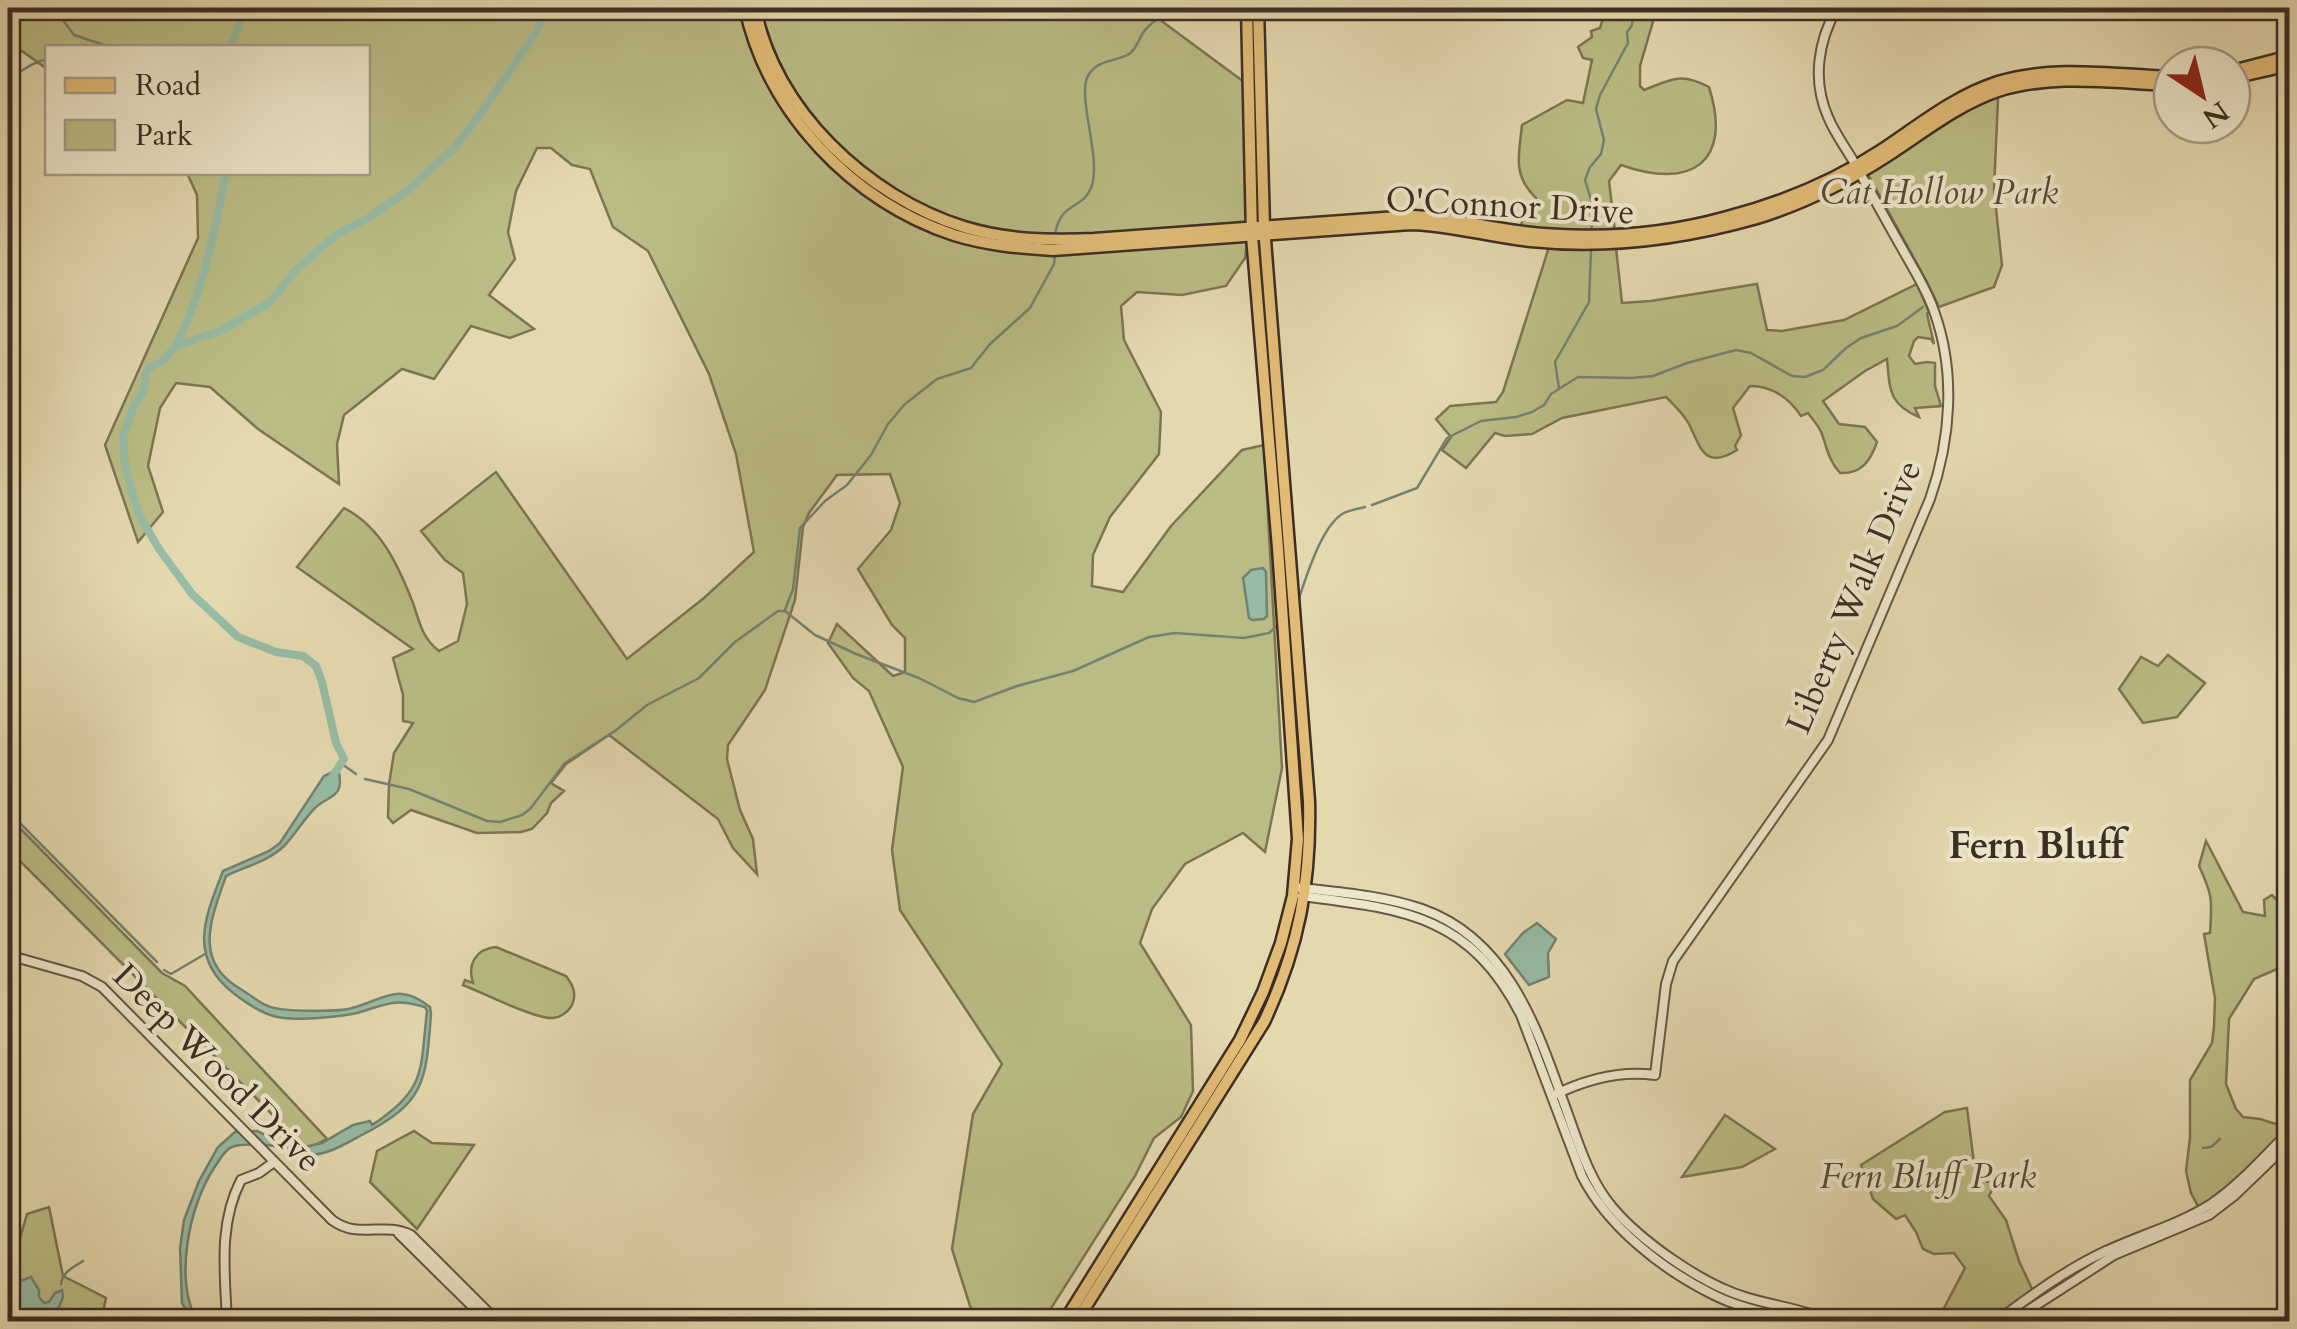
<svg xmlns="http://www.w3.org/2000/svg" width="2297" height="1329" font-family="Cardo,serif">
  <style>
    .green { fill: #bbbc85; stroke: #7c7554; stroke-width: 2.5 }
    .water { fill: #97bba4; stroke: #738371; stroke-width: 2.5 }
    .lines { fill: none; stroke-linecap: round; stroke-linejoin: round }
    .stream { stroke: #738371; stroke-width: 2.5 }
    .river { stroke: #97bba4; stroke-width: 8 }
    .minor-casing { stroke: #665846; stroke-width: 12 }
    .major-casing { stroke: #3c2e24; stroke-width: 15 }
    .minor { stroke: #ede6ca; stroke-width: 8 }
    .major { stroke: #e2bc77; stroke-width: 10 }
    .labels { text-anchor: middle; dominant-baseline: central; stroke-width: 8; stroke-linejoin: round; paint-order: stroke }
    .park-label { font-size: 35px; font-style: italic; fill: #554a37; stroke: #ede6ca }
    .street-label { font-size: 35px; fill: #3c2e24; stroke: #ede6ca }
    .neighbourhood-label { font-size: 38px; font-weight: bold; fill: #3c2e24; stroke: #ede6ca }
  </style>
  <rect width="100%" height="100%" fill="#e4d8ae"/>
  <filter id="stains"><feTurbulence type="fractalNoise" baseFrequency=".002" numOctaves="4"/><feColorMatrix values="0 0 0 0 .2 0 0 0 0 .09 0 0 0 0 .02 0 0 0 .5 -.17"/></filter>
  <radialGradient id="worn" r=".72"><stop offset=".6" stop-color="#630" stop-opacity="0"/><stop offset="1" stop-color="#630" stop-opacity=".3"/></radialGradient>
  <g class="green">
    <path d="M8,8h1136l100,74 3,160 -2,16 -19,28 -44,9 -45,-3 -16,14 3,34 37,72 -2,42 -49,63 -17,38 -1,31 31,6 48,-66 71,-76 22,-5 18,323 -17,84 -22,-19 -58,31 -33,45 -12,34 51,82 2,66 -12,26 -27,21 -19,38 -92,145h-63l-10,-15 -18,-57 21,-135 29,-50 -102,-154 -8,-60 11,-83 -34,-76 -16,-13 -25,-35 9,-19 56,52 12,-4v-34l-13,-13 -34,-56 33,-39 9,-27 -10,-29 -53,1 -28,38 -6,14 -8,73 -30,90 -37,55 -1,14 13,51 13,29 4,35 -24,-26 -15,-29 -109,-84 -43,29 -15,19 13,8 -13,12 -4,10 -15,16 -11,3 -44,1 -66,-23 -18,13 -5,-6 1,-33 5,-31 19,-30 -10,-2v-26l-10,-37 20,-9 -116,-82 47,-59c37,19 54,57 69,95 7,20 9,35 26,48l19,-10 9,-37 -4,-31 -18,-13 -24,-29 75,-59 131,187 77,-61 50,-46 -18,-98 -27,-80 -61,-123 -35,-24 -23,-58 -18,-4 -21,-17h-14l-21,43 -8,41 7,27 -26,36 45,34 -24,9 -39,-12 -37,53 -32,-10 -58,46 -7,29 2,40 -81,-55 -48,-42 -34,-4 -16,25 -12,58 15,46 -25,30 -33,-97 93,-207 -1,-43 -10,-22 181,-1v-124h-320l-1,21 -39,-28z"/>
    <path d="M1606,8h51l-17,58v20l4,4c28,-11 37,-18 65,-3 24,76 -18,103 -88,78l-12,16 6,51 -94,-4 2,-15 7,-4 6,-11c-24,-23 -17,-43 -14,-73l45,-25 16,3 9,-43 -9,-2 -5,-11 14,-10 -1,-6 9,-3z"/>
    <path d="M1995,95l3,4 -4,91 8,75 -8,22 -55,20 -13,-27 -60,-109 90,-58z"/>
    <path d="M1549,247l67,1 6,55 29,-2 106,-17 10,46 15,1 62,-11 73,-36 12,28 -2,2 7,30 -3,-5 -13,-2 -4,4 -5,15 6,8 12,-2 8,1v23l6,20 -26,2 4,9c-31,-13 -29,-28 -32,-58l-22,12 -42,30 16,23 26,3 12,15c-7,20 -16,32 -37,31 -11,-12 -13,-24 -18,-39 -3,-8 -9,-14 -14,-21l-7,3c-12,-18 -28,-30 -51,-30l-17,22 8,27 -6,11 2,4c-32,20 -36,-1 -48,-26 -6,-11 -14,-18 -23,-27l-104,21 -30,16 -27,2 -10,-3 -29,35 -24,-18 9,-13 -15,-18 14,-13 46,-4 7,-10z"/>
    <path d="M2168,655l37,28 -28,34 -34,6 -24,-34 22,-32 17,9z"/>
    <path d="M8,816l154,157 23,13 142,153 -22,11 -39,-42 -258,-259z"/>
    <path d="M2206,841l37,71 22,4 -1,-16 8,-5 13,13 4,-7v68h-12l-23,10 -25,40 -3,65 10,25 7,8 17,2 29,9 -65,63 -25,17 -8,-15 -5,-22 4,-33v-58l22,-37 2,-16 1,-29 -11,-64 6,-1c2,-33 3,-37 -11,-67z"/>
    <path d="M496,947l70,29c7,9 11,18 6,29 -4,7 -11,12 -19,13 -16,2 -72,-26 -90,-33l2,-5 8,3c-6,-19 3,-34 23,-36z"/>
    <path d="M1967,1108l8,63 12,11 6,-1 1,5 -5,10 17,24 13,41 14,30 -43,30h-58l12,-13 21,-40 -11,-15 -20,1 -11,-5 -7,-17 -11,-17 -9,4 -23,-20 -12,-34 84,-53z"/>
    <path d="M1725,1115l50,34 -33,18 -60,10z"/>
    <path d="M414,1131l18,12 42,2 -57,84 -47,-47 7,-31z"/>
    <path d="M49,1207l14,69 43,22 -5,23h-93v-41l19,-66z"/>
  </g>
  <g class="water">
    <path d="M1263,568l3,4 1,44 -3,3 -12,1 -3,-2 -6,-40 8,-8z"/>
    <path d="M335,771l4,2c5,25 -10,22 -24,35 -12,12 -20,27 -31,38 -15,15 -40,21 -58,30 -15,43 -34,86 16,114 9,5 17,13 26,16 12,6 71,6 84,2 32,-8 45,-27 78,-1l1,7c-5,69 -6,89 -71,122 -15,8 -33,19 -50,19 -14,-1 -24,-7 -37,-9 -10,-2 -29,-2 -38,0 -10,2 -15,14 -21,22 -25,38 -40,111 -17,153h-5l-10,-18 -2,-55 4,-28 15,-39 19,-34 17,-15 22,-1 21,10 27,6 17,-4 31,-18 17,-4 2,4c55,-36 48,-54 55,-114l-2,-4c-33,-9 -37,-3 -68,6 -13,3 -26,4 -39,5 -41,3 -54,-1 -86,-26 -45,-36 -26,-77 -9,-121l46,-20 11,-8 44,-67z"/>
    <path d="M1537,923l19,16 -8,14 1,24 -20,8 -24,-31 18,-21z"/>
    <path d="M31,1277l8,13v7l5,6 5,-1 6,-9 7,-3 1,7 -9,22 -8,2 -2,-3 -10,-2 -6,3c-15,-8 -22,-17 -19,-34z"/>
  </g>
  <g class="lines">
    <g class="stream">
      <path d="M54,8l20,27 39,13"/>
      <path d="M8,79c14,-7 23,-17 40,-20"/>
      <path d="M1591,231l3,-21 -9,-30 5,-13 11,-13 3,-14 -8,-31 4,-14 28,-52 -1,-11 5,-7 2,-17"/>
      <path d="M1055,234c6,-33 27,-24 36,-46 12,-29 -16,-93 -2,-114 10,-15 26,-12 40,-20 9,-6 10,-18 17,-25 5,-6 12,-10 18,-15"/>
      <path d="M1559,388l-4,-26 34,-60 2,-52"/>
      <path d="M1372,505l45,-17 30,-50 34,-17 35,-4 16,-5 12,-7 7,-11 27,-17 54,1 21,-2 34,-13 49,-13 15,3 41,23 13,1 18,-7 23,-22 15,-10 36,-12 26,-19"/>
      <path d="M1299,598c8,-23 22,-70 43,-84 6,-4 17,-5 23,-7"/>
      <path d="M785,610l8,-21 7,-61 25,-27 22,-16 24,-30 17,-31 17,-20 32,-25 34,-11 19,-24 40,-36 24,-44 1,-8"/>
      <path d="M342,764l14,10"/>
      <path d="M365,779l44,10 78,32 13,1 22,-7 8,-6 35,-46 50,-32 32,-26 52,-27 36,-36 43,-31h7l30,24 41,19 63,24 39,20 16,4 43,-16 56,-15 76,-34 26,-4 69,5 25,-5 8,-7"/>
      <path d="M8,811l149,151"/>
      <path d="M164,970l7,4 34,-20"/>
      <path d="M2203,1148l8,-1 9,-8"/>
      <path d="M61,1284c1,-12 13,-17 22,-23"/>
    </g>
    <g class="river">
      <path d="M230,48l16,-40"/>
      <path d="M176,345c27,-53 39,-114 50,-173"/>
      <path d="M332,777l12,-18 -8,-16 -14,-61 -6,-16 -13,-10 -27,-4 -38,-15 -46,-43 -33,-45 -20,-34 -14,-48 -2,-31 10,-28 11,-18 1,-16 4,-6 12,-6 15,-16 44,-15 49,-28 27,-33 41,-36 30,-15 40,-28 47,-43 30,-39 51,-75 8,-16 2,-10"/>
    </g>
    <defs>
      <g id="minor">
        <path d="M1294,887c42,5 87,8 128,22 83,29 113,113 140,189 14,37 25,80 51,110 29,34 89,76 132,89 29,9 59,12 88,25"/>
        <path d="M1302,896c102,13 168,19 219,119l61,161c26,51 81,94 132,119 28,14 60,19 90,27"/>
        <path d="M8,955l74,21 20,11 230,233c27,20 51,1 79,15l87,87"/>
        <path d="M1552,1096c32,-16 67,-26 103,-21l11,-91 7,-23 155,-221 102,-241c21,-60 26,-127 4,-188 -7,-21 -20,-41 -31,-61 -16,-28 -32,-57 -48,-86 -9,-16 -20,-30 -27,-47 -16,-36 -10,-76 9,-109"/>
        <path d="M399,1234l89,88"/>
        <path d="M227,1322c-2,-48 -9,-98 14,-142l18,-7 15,-11"/>
        <path d="M1996,1322c34,-26 71,-53 110,-71 34,-16 72,-26 105,-47 30,-20 53,-48 79,-73"/>
        <path d="M2010,1322l104,-67 95,-40 26,-20 55,-53"/>
      </g>
      <g id="major">
        <path d="M745,8c23,105 107,193 209,227 32,10 66,13 99,15l358,-26c40,1 79,13 120,17 76,8 152,-2 226,-23 45,-14 90,-36 130,-62 36,-23 70,-51 111,-65 56,-18 117,-8 174,-6"/>
        <path d="M755,8c19,101 112,189 209,219 42,13 86,14 130,12l317,-23c36,1 70,10 105,15 70,9 143,5 211,-14 54,-14 107,-36 153,-66 38,-25 74,-55 118,-69 55,-17 117,-7 174,-5"/>
        <path d="M2232,71l58,-15"/>
        <path d="M2232,78l58,-13"/>
        <path d="M1064,1322l176,-282 23,-48 18,-49 12,-47 5,-57 -20,-291 -26,-312 -5,-228"/>
        <path d="M1076,1322l188,-300c35,-74 47,-140 45,-221l-45,-574 -6,-219"/>
      </g>
    </defs>
    <use href="#minor" class="minor-casing"/>
    <use href="#major" class="major-casing"/>
    <use href="#minor" class="minor"/>
    <use href="#major" class="major"/>
  </g>
  <g class="labels">
    <g class="park-label">
      <text x="1939" y="193">Cat Hollow Park</text>
      <text x="1928" y="1177">Fern Bluff Park</text>
    </g>
    <g class="street-label">
      <text transform="translate(1510 206) rotate(3)">O'Connor Drive</text>
      <text transform="translate(1854 597) rotate(-67)">Liberty Walk Drive</text>
      <text transform="translate(217 1068) rotate(45)">Deep Wood Drive</text>
    </g>
    <g class="neighbourhood-label">
      <text x="2036" y="846">Fern Bluff</text>
    </g>
  </g>
  <rect width="2297" height="1329" fill="none" stroke="#e4d8ae" stroke-width="40"/>
  <rect x="10" y="10" width="2277" height="1309" fill="none" stroke="#3c2e24" stroke-width="5"/>
  <rect x="20" y="20" width="2257" height="1289" fill="none" stroke="#3c2e24" stroke-width="2.5"/>
  <rect x="45" y="45" width="325" height="130" fill="#ede6ca" stroke="#a69c88" stroke-width="2.5"/>
  <rect x="65" y="78" width="50" height="15" fill="#e2bc77" stroke="#a69c88" stroke-width="2.5"/>
  <text x="135" y="95" font-size="30" fill="#3c2e24">Road</text>
  <rect x="65" y="120" width="50" height="30" fill="#bbbc85" stroke="#a69c88" stroke-width="2.5"/>
  <text x="135" y="145" font-size="30" fill="#3c2e24">Park</text>
  <g transform="translate(2202 95) rotate(145)"><circle r="48" fill="#ede6ca" stroke="#a69c88" stroke-width="2.5"/>
  <path d="M0-8L18 38L0 25L-18 38Z" fill="#8f2418"/>
  <text y="-15" font-size="28" font-weight="bold" text-anchor="middle" fill="#3c2e24">N</text>
  </g>
  <rect width="100%" height="100%" filter="url(#stains)"/>
  <rect width="100%" height="100%" fill="url(#worn)"/>
</svg>
